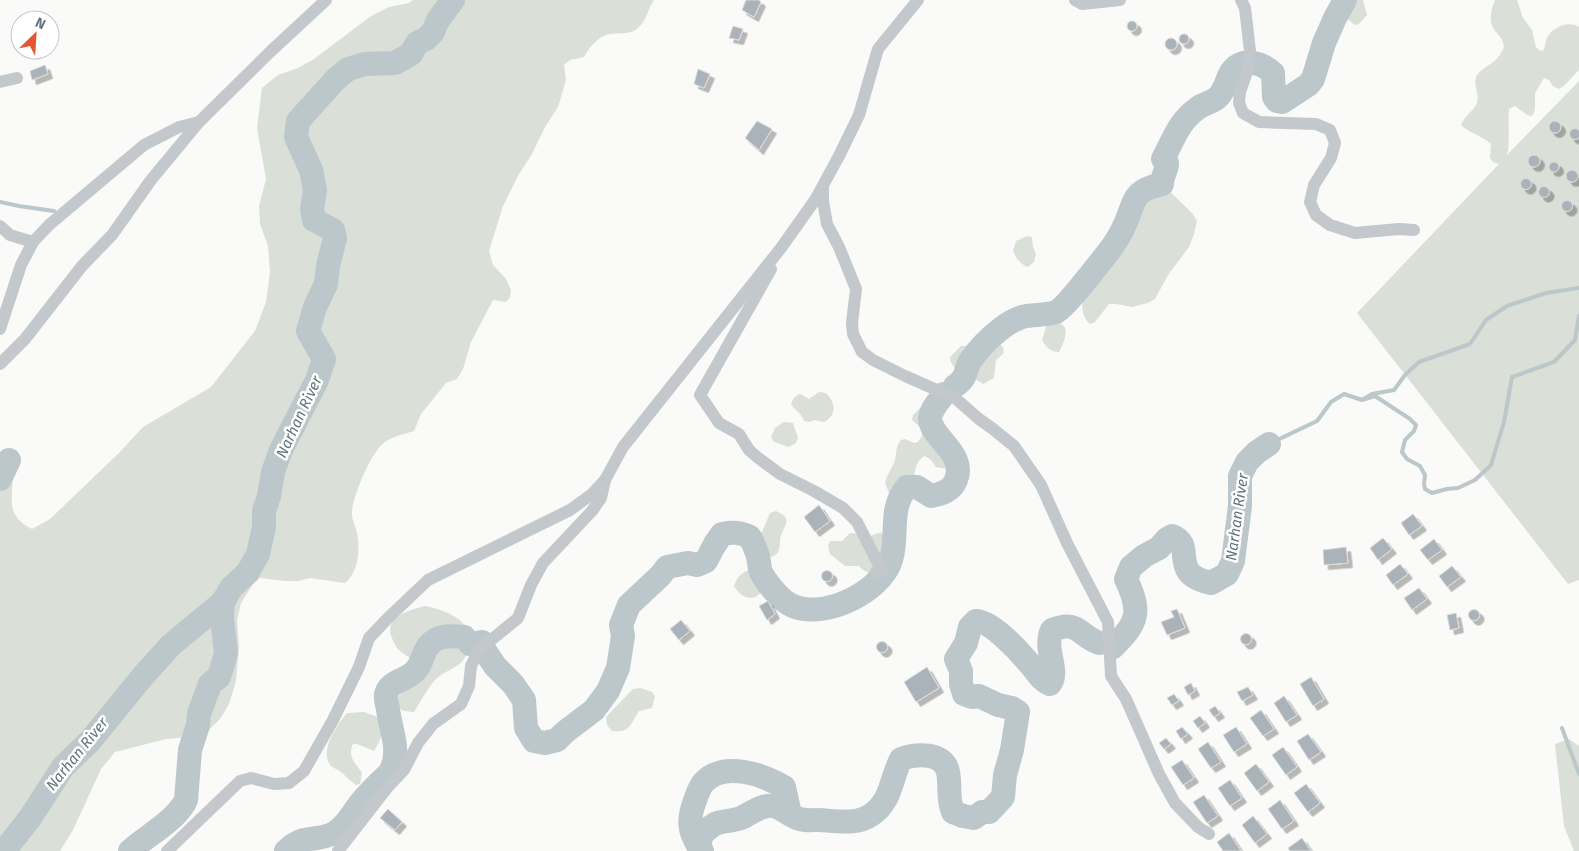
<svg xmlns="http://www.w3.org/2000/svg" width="1579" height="851" font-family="'Fira Sans',sans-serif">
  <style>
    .green { fill: #dadfd7 }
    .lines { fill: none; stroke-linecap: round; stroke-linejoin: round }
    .stream { stroke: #bbc7cb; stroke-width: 4 }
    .river { stroke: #bbc7cb; stroke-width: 24 }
    .building { fill: #aab3b9; stroke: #dcdcda; filter: url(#shadow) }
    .minor { stroke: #c3c8cc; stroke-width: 12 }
    .labels { text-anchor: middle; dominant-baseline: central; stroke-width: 5; stroke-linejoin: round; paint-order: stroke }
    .water-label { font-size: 15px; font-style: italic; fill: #60757c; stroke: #fff }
  </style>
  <defs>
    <filter id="shadow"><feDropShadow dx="4.5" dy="4.5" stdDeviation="0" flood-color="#0004"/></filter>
  </defs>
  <rect width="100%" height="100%" fill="#fafaf8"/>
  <g class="green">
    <path d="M413,0h241c-6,8 -7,20 -15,27 -10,10 -21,4 -33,8 -9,3 -18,14 -22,22l-14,3 -6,5 2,15 -8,27 -13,20 -13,27 -13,20 -16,32 -14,45 4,14 13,14 5,11 -1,7 -4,5 -13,-2 -22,42 -8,27 -6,10 -11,4 -25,31 -7,17c-9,3 -21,5 -29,11 -13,8 -34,57 -33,72 0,6 4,13 5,19 3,17 2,38 -12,50l-35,-5 -11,3h-13l-26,-3 -7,6 -12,19 -4,17 2,26 -3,35 -7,23 -9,15 -17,17 -37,3 -51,13 -14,17 -28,61 -13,21h-60v-390l11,6c6,26 -11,46 21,62l18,-10 70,-67 23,-25 68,-40 44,-56 11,-29 4,-30 -2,-26 -8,-22 -1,-18 7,-27 -9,-51 5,-40 16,-13 20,-7 16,-9 57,-43 18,-9 20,-4z"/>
    <path d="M1353,0h10l4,15 -8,9 -4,1 -9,-7 1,-9z"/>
    <path d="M1495,0h22l6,18 9,12 4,17 4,4 4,-1c1,-4 1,-8 3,-12 5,-11 22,-18 32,-11v43c-7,6 -12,15 -20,19l-6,-3 -4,-6 -5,-2 -9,15v17l-3,6 -5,-1 -12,-9 -6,3c-1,10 1,40 -2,46l72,-74v499l-11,4 -211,-271 142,-149 -6,-2 -3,-4 1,-14c-9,-9 -21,-10 -30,-19 3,-9 13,-14 16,-22 3,-9 -5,-19 0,-28 7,-10 20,-10 27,-28 -1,-11 -9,-13 -12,-22 -3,-7 0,-18 3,-25z"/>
    <path d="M1153,183l9,1 30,29 5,8 -3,13 -5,13 -21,28 -13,24 -7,4 -16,4 -16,-3h-7l-14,18 -5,2c-17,-13 -2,-52 10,-65 11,-12 25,-19 35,-32 -1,-9 -7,-14 -8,-23z"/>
    <path d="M1027,236l5,1 1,10 3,7 -2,8 -6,5c-8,-3 -12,-8 -15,-16l3,-10z"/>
    <path d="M1052,322c21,0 13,18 7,30 -9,0 -12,-4 -17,-12l5,-16z"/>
    <path d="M994,342l6,2 4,5 -1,5 -7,6 -2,18 -11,6c-5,-3 -9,-6 -14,-9 -9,-4 -18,-6 -19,-18l11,-11h6l13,9 10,-12z"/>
    <path d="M819,392l7,1c10,10 11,22 -2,29l-10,-2 -4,2 -6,-1c-3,-9 -9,-10 -13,-17 2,-5 3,-8 9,-10l9,5z"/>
    <path d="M920,408c20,10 54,40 27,61l-11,-2 -5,-7 -6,-4c-18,8 -5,41 -23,49l-10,-5 -7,-17c2,-9 8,-16 10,-23 2,-8 0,-13 6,-20l4,-1 9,4 4,-1 4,-6v-7l-10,-9 1,-5z"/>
    <path d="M784,422l9,1 5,15 -2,5 -7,4 -15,-5 -3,-5 4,-9z"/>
    <path d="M776,511c17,7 9,13 5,25 -2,5 0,11 -3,16 -7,11 -27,4 -31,-5l15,-15 8,-19z"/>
    <path d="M850,533h5l9,6c5,-2 13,-7 18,-6 17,3 4,30 0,38 -10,3 -15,4 -23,-5h-14l-15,-12 -2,-8 2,-5h12z"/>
    <path d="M749,570c9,4 11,12 13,21 -8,12 -21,7 -28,-5 3,-8 6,-13 15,-16z"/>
    <path d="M425,606c27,5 61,22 39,53 -7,10 -20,12 -28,20 -9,10 -15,22 -22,33l-10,-1 -8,-4 -1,-8c8,-7 21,-15 24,-25 3,-11 -13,-18 -19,-23 -4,-3 -6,-8 -8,-13 -9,-21 17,-28 33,-32z"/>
    <path d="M641,688l11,4 3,4 -3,12 -13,3c-9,13 -8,22 -27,20l-5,-6 -1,-8 27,-28z"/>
    <path d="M364,712l19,7c2,10 -3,23 -9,32l-17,-7h-4c-6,13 2,18 9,29l-2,11 -4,1c-6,-4 -10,-9 -15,-13 -3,-2 -7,-4 -10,-6 -13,-15 7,-42 16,-53z"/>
    <path d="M1569,739l10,7v105h-5l-10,-25 -9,-82z"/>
  </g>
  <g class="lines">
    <g class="stream">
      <path d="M0,202l19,4 35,5"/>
      <path d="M1362,400l13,-4 35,23 6,6 -2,6 -9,9 -3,12 5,7 13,7 5,9 -1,9 1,5 7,4 15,-4 11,-1 17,-8 16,-15 13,-43 8,-45 42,-15 21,-22 4,-24"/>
      <path d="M1269,444l48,-23 14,-19 13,-8 18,6 10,-6 22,-4 11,-15 14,-13 51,-18 16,-24 21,-14 39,-13 33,-5"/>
      <path d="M1562,728l17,46"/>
    </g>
    <g class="river">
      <path d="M955,386c13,-9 9,-14 15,-25 9,-13 20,-24 32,-33 5,-4 14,-9 20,-11 10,-3 23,-1 34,-5 9,-4 42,-47 50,-57 8,-10 15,-21 20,-33 10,-24 7,-31 36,-38 0,-9 5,-13 5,-21l-4,-4c11,-20 15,-37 35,-51 6,-5 14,-5 20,-11 7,-7 8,-15 12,-23 10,-18 31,-12 43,-1l1,24 3,4 5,1 26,-17 5,-6 11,-36 11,-25 10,-18"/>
      <path d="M0,479l9,-19"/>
      <path d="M1113,647c26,-25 28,-36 13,-68l5,-12 13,-11 15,-8 8,-9 5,-3c25,9 -5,38 39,47l16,-9 6,-13 7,-55v-30l7,-14 10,-10 12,-8"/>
      <path d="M485,651l10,15 18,18 11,16 2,28 8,13 11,2 12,-3 8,-8 29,-22 14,-19 10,-23 5,-32 -2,-11 8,-20 31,-29 7,-9 21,-4 9,2 9,-4 9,-17 7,-10c11,-2 18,-2 28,3 4,8 8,16 9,25 0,0 1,7 1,7 3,11 20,30 29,35 31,18 92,-11 102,-44 8,-25 -3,-51 16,-73h10l14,9c10,-2 21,-5 25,-16 11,-27 -26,-42 -26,-62 1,-9 9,-17 14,-24"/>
      <path d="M699,847c-10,-16 -11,-26 -5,-44 3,-7 5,-16 10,-21 20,-21 58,-8 80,5l6,27"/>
      <path d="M4,851l26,-33 33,-51 27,-26 53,-65 28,-31 52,-43"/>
      <path d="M130,851c16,-15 46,-30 56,-51l4,-50 8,-25 1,-11 11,-30 9,-7 7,-24 -4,-35 1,-16 8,-14 17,-16 10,-18 6,-27v-16l5,-15 4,-24 8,-22 36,-70 7,-21 -16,-28 7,-24 11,-23 2,-18 7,-28 -2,-8 -19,-10 -2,-11 3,-19 -4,-20 -15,-33 2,-16 38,-42 12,-10 17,-5 30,-1 16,-9 6,-11 9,-4 7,-7 5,-12 15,-20"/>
      <path d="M286,851c18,-18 29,-8 48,-18 12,-6 17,-18 25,-28 5,-7 12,-14 18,-20 4,-4 10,-9 13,-13 12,-20 0,-43 -2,-63 -1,-5 -3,-11 -2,-15 4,-14 20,-13 29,-23 10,-10 6,-22 20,-31 8,-5 20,-4 29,-3l6,7 12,-2 -5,1"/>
      <path d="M702,851c-7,-12 3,-21 13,-27 7,-3 18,-3 26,-6 9,-4 21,-14 32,-12 9,1 17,11 27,13 6,2 13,1 19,1 17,1 38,5 52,-5 21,-14 20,-37 30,-56 14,-5 43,-8 47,13 3,14 -1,26 5,40l10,4 11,2 8,-6h7l14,-15 2,-22 7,-25 6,-38 -6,-4 -14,-3 -19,-9 -7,1 -8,-3 -3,-10v-13l-5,-12 10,-16 4,-16 6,-6c15,0 42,29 52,41 8,8 12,18 22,22 10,-13 -7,-35 2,-54 26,-11 27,6 47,13"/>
    </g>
  </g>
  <g class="building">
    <path d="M746,0h13l2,2 -7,15 -12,-7z"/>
    <circle cx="1132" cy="26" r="5"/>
    <path d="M733,26l10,3 -4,11 -10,-2z"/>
    <circle cx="1184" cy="39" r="5"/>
    <circle cx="1171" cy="44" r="6"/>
    <path d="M45,65l3,9 -16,6 -2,-9z"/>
    <path d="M698,69l12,5 -6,14 -10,-4z"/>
    <circle cx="1555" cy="127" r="6"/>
    <path d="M757,121l15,8 -13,21 -14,-12z"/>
    <circle cx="1575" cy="134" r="5.5"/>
    <circle cx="1534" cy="161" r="6"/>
    <circle cx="1554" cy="167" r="5"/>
    <circle cx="1572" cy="176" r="6"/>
    <circle cx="1526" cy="184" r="5.5"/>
    <circle cx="1544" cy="192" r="5.5"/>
    <circle cx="1567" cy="206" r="5.5"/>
    <path d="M819,505l11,16 -15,11 -11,-15z"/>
    <path d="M1413,514l9,12 -13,9 -8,-12z"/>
    <path d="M1383,538l9,11 -14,11 -8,-12z"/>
    <path d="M1434,539l8,11 -14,10 -8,-10z"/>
    <path d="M1346,547l2,16 -24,2 -1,-15z"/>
    <path d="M1400,564l8,10 -15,11 -7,-10z"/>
    <path d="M1452,566l9,11 -14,10 -8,-11z"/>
    <circle cx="827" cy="576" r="5.5"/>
    <path d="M1419,588l8,11 -15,11 -8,-12z"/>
    <path d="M768,601l7,13 -8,6 -8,-14z"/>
    <path d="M1177,609l8,19 -18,7 -6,-13 13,-5 -3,-6z"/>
    <circle cx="1474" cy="615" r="5.5"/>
    <path d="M1456,613l3,15 -9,2 -3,-15z"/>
    <path d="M681,620l9,11 -11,9 -9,-11z"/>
    <circle cx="1246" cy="639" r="5.5"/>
    <circle cx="882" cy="647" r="5.5"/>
    <path d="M927,667l12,21 -23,14 -12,-20z"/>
    <path d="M1311,677l13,22 -11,7 -13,-22z"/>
    <path d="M1191,683l4,8 -7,4 -4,-8z"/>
    <path d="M1248,687l5,8 -11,6 -5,-9z"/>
    <path d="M1174,694l5,7 -7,4 -5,-7z"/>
    <path d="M1284,696l13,19 -11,7 -12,-19z"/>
    <path d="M1215,706l5,7 -6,4 -5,-7z"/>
    <path d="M1261,710l13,19 -11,7 -13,-18z"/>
    <path d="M1200,716l5,7 -7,5 -5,-7z"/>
    <path d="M1182,727l6,7 -7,5 -5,-8z"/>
    <path d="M1236,727l11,17 -13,8 -11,-17z"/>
    <path d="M1308,734l13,18 -12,8 -12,-19z"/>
    <path d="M1166,738l5,6 -7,5 -5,-6z"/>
    <path d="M1208,742l13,20 -10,6 -13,-19z"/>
    <path d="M1283,747l14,20 -11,8 -14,-20z"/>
    <path d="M1182,760l12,18 -11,7 -12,-18z"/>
    <path d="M1256,764l13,18 -12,9 -13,-18z"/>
    <path d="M1230,780l12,18 -12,8 -12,-18z"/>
    <path d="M1306,784l14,19 -12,9 -14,-19z"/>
    <path d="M1204,795l14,21 -11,7 -14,-21z"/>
    <path d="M1280,800l14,21 -12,8 -14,-20z"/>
    <path d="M388,809l14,13 -7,8 -15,-12z"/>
    <path d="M1253,816l14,18 -12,9 -13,-18z"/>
    <path d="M1229,833l12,18h-18l-6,-9z"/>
    <path d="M1302,838l9,13h-21l-2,-3z"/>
  </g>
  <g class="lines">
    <g class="minor">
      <path d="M1075,0l7,4 38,-4"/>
      <path d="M1241,0l4,8 5,43 -2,18 -8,23 -1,11 4,10 16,9 57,2 14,6 5,13 -4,15 -17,27 -4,17 6,13 14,10 25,8 44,-4 15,1"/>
      <path d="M0,82l17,-4"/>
      <path d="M823,188v13l4,23 12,23 17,42 -4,34 1,11 9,18 11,8 32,16 50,22 24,21 14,10 21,17 27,39 26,58 41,79 3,54 15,23 33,75 16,29 23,24 11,7"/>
      <path d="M0,226l10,9 23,7"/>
      <path d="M771,269l-71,126 19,28 20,11 10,16 8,7 23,17 34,17 29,17 14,14 25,49 -6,1"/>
      <path d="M0,329l21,-64 12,-23 16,-17 95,-80 35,-18 20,-5"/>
      <path d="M0,364l25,-25 57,-73 30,-31 39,-55 48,-58 71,-70 56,-52"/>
      <path d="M167,851l73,-70 11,-3 23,6 15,-1 15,-12 29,-51 26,-53 10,-29 20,-21 39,-37 142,-70 22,-16 13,-14 18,-33 158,-199 34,-48 24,-44 20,-41 19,-66 40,-49"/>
      <path d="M338,851l49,-63 17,-18 14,-27 15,-19 28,-20 8,-18 2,-20 8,-16 39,-32 13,-33 12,-22 49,-52 9,-13 4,-18"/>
    </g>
  </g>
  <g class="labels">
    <g class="water-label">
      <text transform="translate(299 417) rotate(-65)">Narhan River</text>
      <text transform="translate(1237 517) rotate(-82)">Narhan River</text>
      <text transform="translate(77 754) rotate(-51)">Narhan River</text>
    </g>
  </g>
  <g transform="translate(35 35) rotate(25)"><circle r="24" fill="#ffffff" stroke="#c1c8cd"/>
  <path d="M0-4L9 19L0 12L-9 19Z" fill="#e4572e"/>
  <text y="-8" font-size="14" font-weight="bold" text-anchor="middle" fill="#657683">N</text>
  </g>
</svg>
